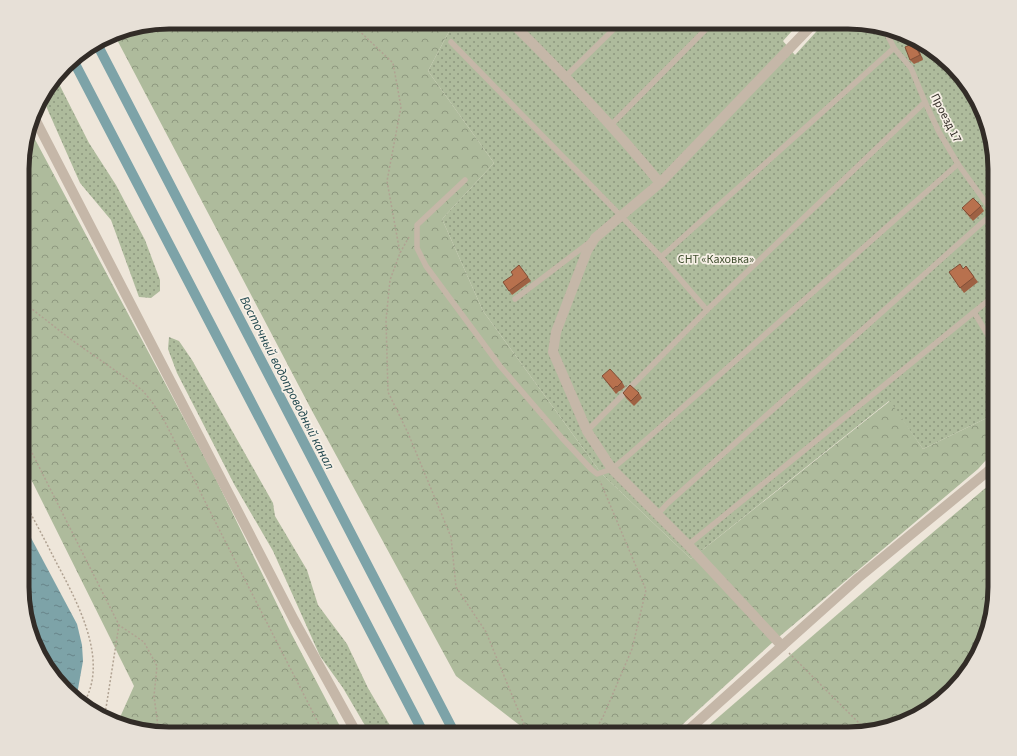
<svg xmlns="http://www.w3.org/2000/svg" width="1017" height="756" font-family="'Source Sans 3',sans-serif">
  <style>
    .grass { fill: url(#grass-dots) }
    .forest { fill: url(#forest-crowns) }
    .water { fill: url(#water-ripples) }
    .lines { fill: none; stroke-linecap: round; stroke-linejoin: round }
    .canal { stroke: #7da3a8; stroke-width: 10 }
    .path { stroke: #b0a292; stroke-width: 1.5; stroke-dasharray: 2 2; stroke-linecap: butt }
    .lane { stroke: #c5b7a8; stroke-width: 5.5 }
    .street { stroke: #c5b7a8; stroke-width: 10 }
    .wall { fill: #9e6143 }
    .shaded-wall { fill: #814f37 }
    .building { fill: #b8714e; stroke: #814f37 }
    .labels { text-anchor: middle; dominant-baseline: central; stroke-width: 3.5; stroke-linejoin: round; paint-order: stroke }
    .street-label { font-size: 12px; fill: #322c27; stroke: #f7f0e6 }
    .park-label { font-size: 12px; fill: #3f4e2e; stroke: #f7f0e6 }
    .water-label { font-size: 13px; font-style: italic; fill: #22484f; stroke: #f7f0e6 }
    .rim { fill: none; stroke: #322c27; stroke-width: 5 }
  </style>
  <defs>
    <pattern id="grass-dots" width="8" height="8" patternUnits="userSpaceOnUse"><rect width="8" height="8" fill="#aebb9c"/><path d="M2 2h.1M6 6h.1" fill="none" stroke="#8e987f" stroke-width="1.8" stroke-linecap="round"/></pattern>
    <pattern id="forest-crowns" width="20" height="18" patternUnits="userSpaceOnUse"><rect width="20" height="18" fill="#aebb9c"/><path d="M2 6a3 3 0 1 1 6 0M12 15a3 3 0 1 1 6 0" fill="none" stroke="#8e987f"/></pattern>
    <pattern id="water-ripples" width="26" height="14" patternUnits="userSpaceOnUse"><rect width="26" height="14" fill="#7da3a8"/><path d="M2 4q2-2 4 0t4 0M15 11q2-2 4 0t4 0" fill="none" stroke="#678589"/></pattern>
  </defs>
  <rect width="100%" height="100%" fill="#eee6da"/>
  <g class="grass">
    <path d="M454,22h346l-17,19 12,14 30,-33h33l46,11 41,25 35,46 15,64v246l-72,35 -34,-48 -198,158 -90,-86 -118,-162 -41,-92 52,-56 -66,-92z"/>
    <path d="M56,78l33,65 27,42 29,55 15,40v11l-9,7 -12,-1 -28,-77 -31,-37 -34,-77 -5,-8 1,-3z"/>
    <path d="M169,337l10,4 13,19 81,143 2,13 32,54 11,35 29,39 21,44 27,46h-25l-27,-46 -23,-32 -47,-105 -39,-67 -57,-111 -9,-24z"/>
  </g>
  <g class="forest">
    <path d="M169,22h285l-26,49 66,92 -52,56 41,92 118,162 90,86 199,-158 33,48 72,-35v36l-17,19 -205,173 -101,92h-145l-5,-7 -66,-51 -145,-267 -197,-375 7,-4z"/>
    <path d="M771,22h23l-12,12z"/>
    <path d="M30,130l183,343 78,160 53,101h-185l-42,-10 17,-38 -111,-223v-314z"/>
    <path d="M995,480v117l-11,46 -25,41 -46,35 -65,15h-149l213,-184z"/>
  </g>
  <path class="water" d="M22,521l55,103 5,21 1,16 -5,28 -4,10 -2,-1 -35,-46 -15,-55z"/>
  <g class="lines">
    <g class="canal">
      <path d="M97,44l358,690"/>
      <path d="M72,58l352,676"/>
    </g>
    <g class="path">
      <path d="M350,22l43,41 8,44 -14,74 13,72"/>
      <path d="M409,237l-9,16 -10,27 -4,40 2,72 20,41 43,104 5,50 30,45 42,102"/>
      <path d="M23,302l46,36 64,45 10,8 9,11 11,16 60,119 101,197"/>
      <path d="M23,435l96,190 25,17 13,24 -3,30 5,38"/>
      <path d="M23,499c10,19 21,39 31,59 21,40 57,102 29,146"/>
      <path d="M789,653l77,77"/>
      <path d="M102,717l4,-9 13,-83"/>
      <path d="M593,734l10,-17 29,-68 14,-59 -46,-109"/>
    </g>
    <g class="lane">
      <path d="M884,28l10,20 17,20 14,34 14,30 19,32 36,50"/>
      <path d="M519,30l8,-8"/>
      <path d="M451,42l210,215 46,53"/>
      <path d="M565,77l56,-55"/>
      <path d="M611,125l102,-103"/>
      <path d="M465,180l-48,45v23l9,18 74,100 62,72 29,31 6,5 15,-5 18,-15 328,-290"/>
      <path d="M661,257l233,-209"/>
      <path d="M515,299l75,-57"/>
      <path d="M974,312l21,35"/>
      <path d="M587,431l120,-121 218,-208"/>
      <path d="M988,470l7,-23"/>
      <path d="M657,515l10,-11 326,-291"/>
      <path d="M688,545l307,-250"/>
    </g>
    <g class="street">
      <path d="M511,22c52,51 102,104 149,161"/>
      <path d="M34,117l260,503 63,114"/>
      <path d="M782,646l-94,-101 -76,-76 -25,-38 -34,-79 3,-20 31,-81 8,-13 65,-55 155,-161"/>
      <path d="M684,734l98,-88 76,-68 129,-106 8,-7"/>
    </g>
  </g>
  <g class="wall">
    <path d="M918,48l5,12 -9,4 -4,-4z"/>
    <path d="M981,206l3,5 -11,10 -7,-8 -4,-5z"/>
    <path d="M966,266l12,16 -14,11 -15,-21 14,-3z"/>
    <path d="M528,277l3,4 -19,14 -9,-13z"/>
    <path d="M602,376l20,6 3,5 -5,4h-1l-3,3z"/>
    <path d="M623,393h16l3,5 -8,8 -8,-8z"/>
  </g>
  <path class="shaded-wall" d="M914,43l4,5 5,12 -3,-5z"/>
  <g class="building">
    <path d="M914,43l6,12 -10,5 -5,-13z"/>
    <path d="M973,198l8,8 -11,10 -8,-8z"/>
    <path d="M960,264l3,5 3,-3 8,11 -14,11 -11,-16z"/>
    <path d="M519,265l9,12 -19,14 -6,-9 10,-7 -2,-3z"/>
    <path d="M610,369l12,13 -5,5 -1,-1 -3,3 -11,-13z"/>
    <path d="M630,385l9,8 -8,8 -8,-8z"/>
  </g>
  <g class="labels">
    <g class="street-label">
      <text transform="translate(946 118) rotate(63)">Проезд 17</text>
    </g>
    <g class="park-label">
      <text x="716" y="259">СНТ «Каховка»</text>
    </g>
    <g class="water-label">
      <text transform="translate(287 383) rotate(63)">Восточный водопроводный канал</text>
    </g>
  </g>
  <path d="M0 0H1017V756H0ZM169 29H848A140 140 0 0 1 988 169V587A140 140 0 0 1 848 727H169A140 140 0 0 1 29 587V169A140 140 0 0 1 169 29Z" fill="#e7e0d7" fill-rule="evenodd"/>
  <path class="rim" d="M169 29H848A140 140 0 0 1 988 169V587A140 140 0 0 1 848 727H169A140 140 0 0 1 29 587V169A140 140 0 0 1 169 29Z"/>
</svg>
